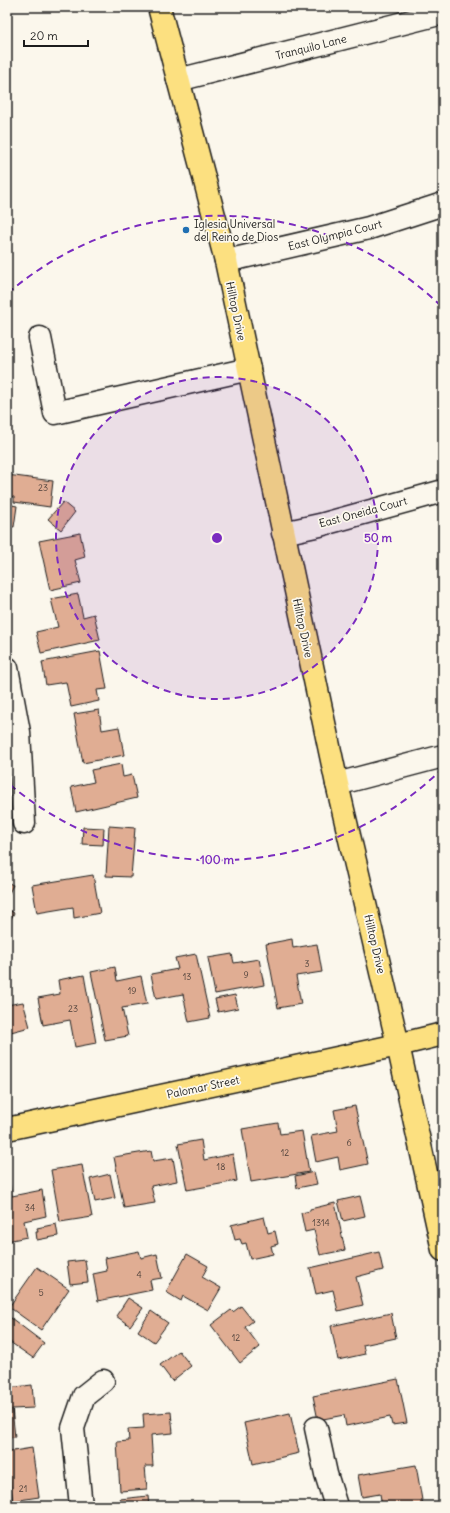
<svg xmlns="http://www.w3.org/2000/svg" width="450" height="1513" font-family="Delius,sans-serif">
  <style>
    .building { fill: #e0ad93; stroke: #1c1c1c }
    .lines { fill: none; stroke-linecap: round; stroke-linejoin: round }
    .minor-casing { stroke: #1c1c1c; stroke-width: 25 }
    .major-casing { stroke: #1c1c1c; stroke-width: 25 }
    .minor { stroke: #fbf7ec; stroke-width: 22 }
    .major { stroke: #fce080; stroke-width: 22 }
    .ring { fill: none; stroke: #7b2cbf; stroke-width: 2; stroke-dasharray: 7 5 }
    .poi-dot { fill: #1f6fb2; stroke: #fbf7ec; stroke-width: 1.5 }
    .labels { text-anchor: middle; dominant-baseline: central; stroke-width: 3.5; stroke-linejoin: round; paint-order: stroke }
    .number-label { font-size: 9px; fill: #4d403a }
    .street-label { font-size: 11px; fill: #1c1c1c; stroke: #fbf7ec }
    .poi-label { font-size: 11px; fill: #1c1c1c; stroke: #fbf7ec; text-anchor: start }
    .centre { fill: #7b2cbf; stroke: #fbf7ec; stroke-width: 2 }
    .ring-label { font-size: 12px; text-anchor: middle; font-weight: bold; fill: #7b2cbf; stroke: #fbf7ec; stroke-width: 3.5; stroke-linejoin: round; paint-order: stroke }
  </style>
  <rect width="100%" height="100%" fill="#fbf7ec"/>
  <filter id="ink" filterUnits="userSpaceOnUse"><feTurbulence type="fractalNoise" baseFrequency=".025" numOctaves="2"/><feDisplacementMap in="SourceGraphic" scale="8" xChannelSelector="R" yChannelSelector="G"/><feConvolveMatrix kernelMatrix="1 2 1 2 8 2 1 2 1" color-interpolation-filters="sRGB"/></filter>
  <g filter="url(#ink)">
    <g class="building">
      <path d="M7,475l46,6 -3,26 -36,-5v-5l-7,-1z"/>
      <path d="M63,502l12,10 -14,18 -13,-11z"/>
      <path d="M7,504l10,2 -3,21 -7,-1z"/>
      <path d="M80,533l5,24 -10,3 6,23 -31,7 -11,-49z"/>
      <path d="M78,594l5,23 11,-3 6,26 -59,13 -5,-21 22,-5 -7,-28z"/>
      <path d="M100,651l7,38 -10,1 2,11 -28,6 -5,-25 -20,3 -4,-23z"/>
      <path d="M99,710l3,20 17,-3 5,28 -41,8 -9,-49z"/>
      <path d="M121,764l2,13 9,-2 5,23 -61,14 -5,-25 23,-5 -3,-12z"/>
      <path d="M109,826l26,2 -4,49 -25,-1z"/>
      <path d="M83,827l21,1 -1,17 -21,-1z"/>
      <path d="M93,875l7,38 -26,5 -1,-11 -36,6 -5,-28z"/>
      <path d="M7,882l6,3 -6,12z"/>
      <path d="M7,909l7,4 -7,13z"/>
      <path d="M292,939l1,9 24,-4 5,28 -26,4 5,28 -23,4 -12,-64z"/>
      <path d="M196,954l14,64 -21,4 -6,-28 -27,5 -5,-25 27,-5 -3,-11z"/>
      <path d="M232,954l2,9 25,-4 5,26 -49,9 -7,-36z"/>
      <path d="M115,967l2,14 24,-5 6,28 -25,4 6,28 -23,4 -14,-68z"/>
      <path d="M84,975l12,68 -21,4 -5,-27 -27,5 -5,-27 22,-4 -2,-14z"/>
      <path d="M235,995l3,13 -20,4 -3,-13z"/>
      <path d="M23,1002l7,25 -23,6v-28z"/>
      <path d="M7,1047l3,15 -3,1z"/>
      <path d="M355,1106l13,58 -28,6 -2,-13 -22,5 -5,-26 27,-5 -4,-21z"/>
      <path d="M278,1123l2,11 22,-3 7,41 -58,10 -9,-53z"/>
      <path d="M201,1140l3,20 29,-6 4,27 -50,9 -9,-46z"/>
      <path d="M151,1151l2,10 20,-3 4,23 -26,5 4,17 -31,5 -10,-51z"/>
      <path d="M82,1165l10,52 -32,5 -9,-52z"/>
      <path d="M314,1172l3,12 -20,4 -2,-12z"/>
      <path d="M110,1174l5,24 -20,4 -5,-23z"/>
      <path d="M7,1182h2l3,14 30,-6 4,26 -22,5 3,16 -20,4z"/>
      <path d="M360,1196l5,20 -22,5 -5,-20z"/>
      <path d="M335,1203l10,47 -25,5 -6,-25 -9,2 -4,-19 9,-2v-2z"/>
      <path d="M264,1217l4,16 7,-2 3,13 -7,2 2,8 -23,5 -4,-16 -4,1 -2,-5 -5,1 -4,-15z"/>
      <path d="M56,1224l2,12 -21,4 -1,-8h2l-1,-4z"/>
      <path d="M139,1251l2,7 16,-4 5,24 -12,2 2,10 -54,11 -5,-27 14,-3 -2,-13z"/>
      <path d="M379,1252l4,18 -27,7 7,28 -25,6 -5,-21 -17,4 -6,-26z"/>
      <path d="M187,1254l21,12 -6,11 19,11 -13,22 -25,-14 -2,5 -15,-9z"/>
      <path d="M85,1260l3,22 -18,2 -3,-22z"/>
      <path d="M37,1267l32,22 -28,41 -32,-23z"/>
      <path d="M128,1298l15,10 -13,18 -14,-10z"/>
      <path d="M241,1306l12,15 -8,6 15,20 -20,16 -29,-38 20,-15 2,2z"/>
      <path d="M151,1311l17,12 -14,19 -16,-11z"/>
      <path d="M391,1313l5,25 -33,7 2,9 -27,6 -7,-34z"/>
      <path d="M7,1315l37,28 -11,15 -26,-18z"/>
      <path d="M179,1351l12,15 -19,15 -12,-16z"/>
      <path d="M398,1379l9,44 -15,2 -2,-8 -44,9 -2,-11 -26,5 -5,-24z"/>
      <path d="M32,1385l2,23 -22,1 3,28 -8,1v-50z"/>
      <path d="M171,1412l2,21 -22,2 2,31h-8l2,23 -27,2 -3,-49 12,-1 -1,-12 16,-1 -1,-14z"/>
      <path d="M290,1413l9,40 -46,11 -9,-41z"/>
      <path d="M32,1448l7,49 -26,4 -6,-39v-10z"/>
      <path d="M416,1465l7,41h-41l-2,-12 -18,3 -4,-22z"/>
      <path d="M148,1496l1,10h-28l-1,-7z"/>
    </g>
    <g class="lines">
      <defs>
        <g id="minor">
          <path d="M178,80l265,-67"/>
          <path d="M226,261l143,-33 74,-24"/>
          <path d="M40,338l15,75 194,-44"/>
          <path d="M283,533l37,-8 123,-34"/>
          <path d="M7,668l12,64 5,91"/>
          <path d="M337,784l106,-28"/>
          <path d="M316,1428l10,46 10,32"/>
          <path d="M81,1506l-8,-78 11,-32 19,-15"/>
        </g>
        <g id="major">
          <path d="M159,7l67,254 111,523 61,261 45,205"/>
          <path d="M7,1129l391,-84 45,-11"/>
        </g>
      </defs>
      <use href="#minor" class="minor-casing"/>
      <use href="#major" class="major-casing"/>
      <use href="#minor" class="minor"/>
      <use href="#major" class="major"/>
    </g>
  </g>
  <circle cx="217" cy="538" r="161" fill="#7b2cbf" fill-opacity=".12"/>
  <g class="ring">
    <circle cx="217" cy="538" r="161"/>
    <path d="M443 768A322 322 0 0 1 8 783M8 293A322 322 0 0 1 443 308"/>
  </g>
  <circle class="poi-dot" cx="186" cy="230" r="4"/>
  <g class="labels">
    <g class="number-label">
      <text x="43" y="487">23</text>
      <text x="307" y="963">3</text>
      <text x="246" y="974">9</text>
      <text x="187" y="976">13</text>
      <text x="132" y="990">19</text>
      <text x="73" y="1008">23</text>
      <text x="349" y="1142">6</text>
      <text x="285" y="1152">12</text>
      <text x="221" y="1166">18</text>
      <text x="30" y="1207">34</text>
      <text x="321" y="1222">1314</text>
      <text x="139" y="1274">4</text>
      <text x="41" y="1292">5</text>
      <text x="236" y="1337">12</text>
      <text x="23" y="1488">21</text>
    </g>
    <g class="street-label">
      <text transform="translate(311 47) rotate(-14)">Tranquilo Lane</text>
      <text transform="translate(335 235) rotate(-14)">East Olympia Court</text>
      <text transform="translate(236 311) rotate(78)">Hilltop Drive</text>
      <text transform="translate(363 512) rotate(-15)">East Oneida Court</text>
      <text transform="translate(303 628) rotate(78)">Hilltop Drive</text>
      <text transform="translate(375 944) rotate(77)">Hilltop Drive</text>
      <text transform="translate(203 1087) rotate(-12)">Palomar Street</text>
    </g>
    <g class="poi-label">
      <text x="194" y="224">Iglesia Universal<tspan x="194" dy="13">del Reino de Dios</tspan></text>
    </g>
  </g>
  <circle cx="217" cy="538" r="6" class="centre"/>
  <g class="ring-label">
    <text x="378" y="542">50 m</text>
    <text x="217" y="864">100 m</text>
  </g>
  <rect width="450" height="1513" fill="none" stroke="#fbf7ec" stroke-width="24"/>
  <rect x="12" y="12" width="426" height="1489" fill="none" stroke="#1c1c1c" stroke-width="1.5" filter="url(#ink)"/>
  <path d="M24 40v6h64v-6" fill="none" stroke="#1c1c1c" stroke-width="2"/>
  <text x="30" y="40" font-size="12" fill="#1c1c1c" stroke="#fbf7ec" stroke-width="3" paint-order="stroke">20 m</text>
</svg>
